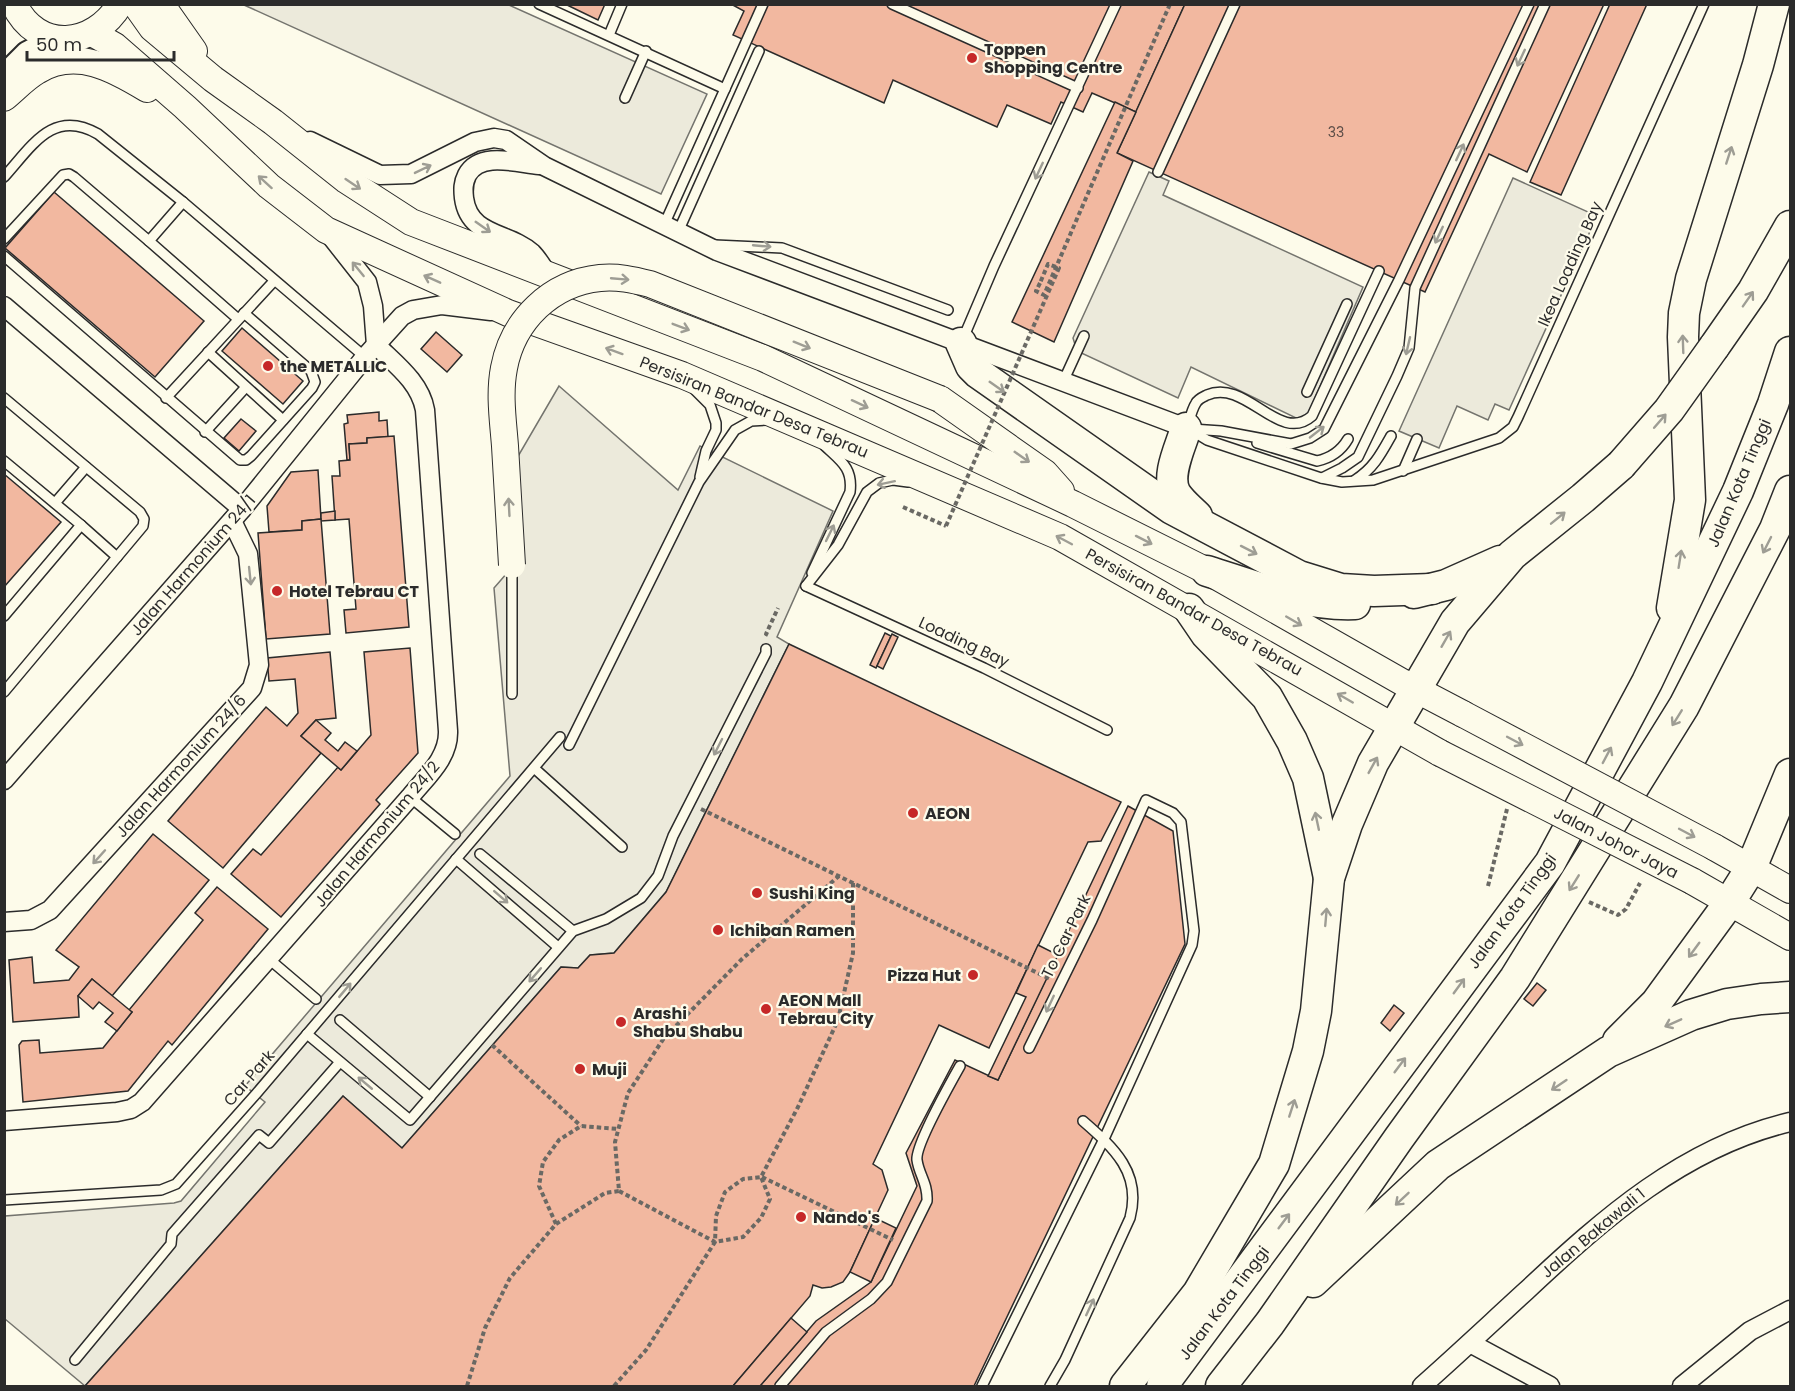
<svg xmlns="http://www.w3.org/2000/svg" width="1795" height="1391" font-family="Poppins,sans-serif">
  <style>
    .parking { fill: #eceadb; stroke: #74746e; stroke-width: 1.5 }
    .building { fill: #f2b8a0; stroke: #2b2b2b; stroke-width: 1.5 }
    .lines { fill: none; stroke-linecap: round; stroke-linejoin: round }
    .service-casing { stroke: #2b2b2b; stroke-width: 12 }
    .minor-casing { stroke: #2b2b2b; stroke-width: 21 }
    .tertiary-casing { stroke: #2b2b2b; stroke-width: 26 }
    .secondary-casing { stroke: #2b2b2b; stroke-width: 28 }
    .trunk-casing { stroke: #2b2b2b; stroke-width: 33 }
    .path { stroke: #6a6964; stroke-width: 4; stroke-dasharray: 4.5 3; stroke-linecap: butt }
    .service { stroke: #fdfbea; stroke-width: 9 }
    .minor { stroke: #fdfbea; stroke-width: 18 }
    .tertiary { stroke: #fdfbea; stroke-width: 22 }
    .secondary { stroke: #fdfbea; stroke-width: 26 }
    .trunk { stroke: #fdfbea; stroke-width: 30 }
    .secondary-bridge-casing { stroke: #2b2b2b; stroke-width: 28; stroke-linecap: butt }
    .trunk-bridge-casing { stroke: #2b2b2b; stroke-width: 33; stroke-linecap: butt }
    .path-bridge { stroke: #6a6964; stroke-width: 4; stroke-dasharray: 4.5 3; stroke-linecap: butt }
    .secondary-bridge { stroke: #fdfbea; stroke-width: 26 }
    .trunk-bridge { stroke: #fdfbea; stroke-width: 30 }
    .oneway { stroke: #9e9d94 }
    .poi-dot { fill: #c62828; stroke: #fdfbea; stroke-width: 2 }
    .labels { text-anchor: middle; dominant-baseline: central; stroke-width: 4.5; stroke-linejoin: round; paint-order: stroke }
    .number-label { font-size: 14px; fill: #5d4e48 }
    .poi-label { font-size: 16px; font-weight: bold; fill: #2b2b2b; stroke: #fdfbea; text-anchor: start }
    .street-label { font-size: 16px; fill: #2b2b2b; stroke: #fdfbea }
  </style>
  <rect width="100%" height="100%" fill="#fdfbea"/>
  <g class="parking">
    <path d="M244,5h265l198,89 -46,100z"/>
    <path d="M1149,172l20,9 -6,14 200,92 -55,127 -10,5 -107,-52 -13,31 -101,-47 -4,-13z"/>
    <path d="M1513,178l84,38 -88,194 -14,-6 -7,16 -31,-14 -18,42 -40,-17z"/>
    <path d="M559,386l119,104 22,-44 133,65 -56,126 12,7 -123,248 -52,61 -24,2 -12,13 -17,-1 -159,181 -59,-52 -258,290 -80,-67v-103l169,-13 7,-2 84,-99 -20,-16 265,-310 -16,-188 28,-32 -5,-98z"/>
  </g>
  <g class="building">
    <path d="M565,4h40l-7,16z"/>
    <path d="M731,4h454l-49,108 -44,-19 -9,19 -22,-10 -10,22 -44,-19 -10,22 -104,-47 -9,23 -151,-68 11,-24z"/>
    <path d="M1185,4h419l-77,168 -38,-18 -64,138 -308,-139z"/>
    <path d="M1610,4h37l-86,191 -31,-13z"/>
    <path d="M1115,102l21,10 -19,41 16,8 -79,181 -42,-20z"/>
    <path d="M54,192l150,129 -49,56 -150,-129z"/>
    <path d="M242,328l61,53 -20,23 -61,-53z"/>
    <path d="M436,332l26,23 -15,17 -26,-23z"/>
    <path d="M379,412v9l8,-1 1,17 -21,1v5l-18,1 1,16h-3l-3,-36 4,-1 -1,-8z"/>
    <path d="M241,419l15,12 -17,20 -15,-13z"/>
    <path d="M394,436l15,191 -63,6 -2,-23 12,-1 -7,-90 -14,1 -3,-44h8l-1,-15 11,-1 -1,-16 18,-1v-5z"/>
    <path d="M318,470l3,49 -19,2v9l-33,2 -2,-26 24,-34z"/>
    <path d="M4,474l57,48 -57,65z"/>
    <path d="M335,511v9l-14,1v-8z"/>
    <path d="M321,519l9,115 -64,5 -8,-106 44,-3v-9z"/>
    <path d="M885,633l6,3 -15,32 -6,-3z"/>
    <path d="M892,634l6,3 -15,32 -6,-3z"/>
    <path d="M789,644l332,158 -20,39 -13,1 -99,206 -50,-23 -66,139 9,6 6,20 -38,82 -7,10 -12,5 -9,1 -9,-3 -3,11 -77,90h-648l258,-290 59,52 159,-181 17,1 12,-13 24,-2 52,-61z"/>
    <path d="M410,648l8,105 -42,47 4,4 -99,113 -50,-43 22,-25 8,6 77,-88 3,3 30,-35 -7,-83z"/>
    <path d="M330,652l6,66 -20,2 -15,16 20,17 -98,115 -55,-47 98,-114 21,19 11,-13 -3,-34 -26,2 -2,-23z"/>
    <path d="M316,720l15,13 -6,7 13,11 7,-9 12,9 -16,19 -40,-34z"/>
    <path d="M1128,806l45,25 12,113 -211,442h-214l56,-65 55,-39 46,-96 -11,-33 49,-93 43,20z"/>
    <path d="M153,834l56,46 -97,116 -20,-17 -14,17 1,21 -66,5 -4,-62 23,-3 2,26 35,-3 10,-13 -23,-17z"/>
    <path d="M217,887l51,42 -96,116 -4,-4 -40,50 -105,11 -4,-57 3,-4 17,-1 1,13 63,-5 29,-36 -3,-2 74,-90 -8,-7z"/>
    <path d="M1038,945l20,10 -60,125 -10,-4 38,-79 -10,-4z"/>
    <path d="M92,979l40,33 -15,19 -12,-9 8,-9 -14,-11 -6,7 -15,-13z"/>
    <path d="M1537,983l9,7 -13,16 -9,-7z"/>
    <path d="M1394,1005l10,8 -14,18 -9,-8z"/>
    <path d="M875,1218l21,10 -25,54 -21,-10z"/>
    <path d="M791,1318l16,14 -47,54h-27z"/>
  </g>
  <g class="lines">
    <defs>
      <g id="service">
        <path d="M539,4l186,85"/>
        <path d="M892,4l186,84"/>
        <path d="M609,35l13,-31"/>
        <path d="M625,98l21,-47"/>
        <path d="M1158,172l77,-168"/>
        <path d="M4,177c28,-31 49,-69 94,-43l85,68 182,155"/>
        <path d="M664,225l99,-221"/>
        <path d="M678,232l81,-181"/>
        <path d="M4,239l59,-64 6,-1 5,3 75,64 34,-39"/>
        <path d="M149,241l89,78"/>
        <path d="M715,245l67,3 166,62"/>
        <path d="M4,256l236,204h6l5,-4 61,-68 3,-6 -4,-11 -67,-58"/>
        <path d="M962,341l32,-75 122,-262"/>
        <path d="M208,352l75,68"/>
        <path d="M1063,382l21,-46"/>
        <path d="M693,388l17,17 6,18v7l-10,21 -6,26"/>
        <path d="M1307,392l40,-88"/>
        <path d="M4,398l136,114 4,7 -1,7 -139,166"/>
        <path d="M166,398l108,-117"/>
        <path d="M1188,425c2,-7 4,-16 8,-22 2,-4 7,-6 11,-8 39,-17 72,50 105,21l67,-145"/>
        <path d="M1189,429l18,11 114,38 21,4 31,-2 126,-42 14,-11 5,-10 186,-413"/>
        <path d="M1192,429l29,2 70,13 19,-6 14,-9 75,-149 130,-276"/>
        <path d="M205,432l41,-45"/>
        <path d="M1257,443l60,18c14,-3 24,-10 31,-22"/>
        <path d="M4,461l77,64 -77,91"/>
        <path d="M1403,471l14,-32"/>
        <path d="M1322,478l20,-10 16,-11 39,-81 12,-28 6,-60 130,-284"/>
        <path d="M1355,480c18,-11 26,-26 36,-44"/>
        <path d="M55,503l31,-36"/>
        <path d="M81,525l36,32"/>
        <path d="M812,573l38,-81c3,-24 -9,-31 -25,-46"/>
        <path d="M806,586l178,82 123,62"/>
        <path d="M806,586l32,-41 29,-53 12,-9 14,-3 15,2"/>
        <path d="M512,694v-127"/>
        <path d="M569,745l130,-263 36,-52 16,-9 15,-1"/>
        <path d="M534,768l88,79"/>
        <path d="M410,797l45,37"/>
        <path d="M480,854l93,77"/>
        <path d="M456,859l102,88"/>
        <path d="M269,959l47,40"/>
        <path d="M340,1020l90,77"/>
        <path d="M307,1034l103,86 163,-189 33,-12 35,-21 17,-22 15,-40 93,-183v-4"/>
        <path d="M4,1200l157,-10 15,-6 80,-90 304,-357"/>
        <path d="M75,1360l96,-116 1,-10 87,-99 10,8 71,-81"/>
        <path d="M780,1386l46,-54 45,-33 16,-17 40,-81c1,-18 -8,-26 -10,-41 -2,-14 34,-78 43,-94"/>
        <path d="M982,1386l122,-247 88,-194 2,-14 -13,-109 -8,-9 -27,-13 -54,120 -63,128"/>
        <path d="M1050,1386l15,-26 65,-142c12,-45 -16,-70 -47,-97"/>
      </g>
      <g id="minor">
        <path d="M310,141l70,34 31,-1 64,-32 19,-4 12,2 38,26 173,85 469,177"/>
        <path d="M539,165c-22,-2 -59,-14 -72,10 -4,8 -4,14 -3,23 5,39 45,34 68,55 6,6 11,15 16,22"/>
        <path d="M330,235l37,47 6,24 3,39"/>
        <path d="M4,306l238,203"/>
        <path d="M4,780l238,-271 123,-152 37,-41 11,-6 29,-5 49,6"/>
        <path d="M4,922l27,-2 19,-10 202,-222 7,-23 -11,-111 -16,-33"/>
        <path d="M4,1121l113,-9 14,-3 11,-7 268,-305c16,-20 39,-39 38,-66l-23,-321c-5,-28 -30,-46 -49,-65"/>
        <path d="M1470,1343l80,43"/>
        <path d="M1422,1386c35,-31 69,-63 104,-95 78,-73 158,-144 264,-169"/>
        <path d="M1682,1386l68,-55 40,-21"/>
      </g>
      <path id="tertiary" d="M4,76l23,-23 29,-15"/>
      <g id="secondary">
        <path d="M14,4c23,49 80,44 106,0"/>
        <path d="M135,4l17,24 61,51 60,43 73,58 65,42 352,136 310,146 134,67 195,111 61,32"/>
        <path d="M161,4l33,47"/>
        <path d="M92,33l23,13 70,61 84,79 57,44 182,83 174,62 378,162 380,216"/>
        <path d="M4,98c11,-9 21,-20 33,-27 39,-24 77,-2 110,18"/>
        <path d="M940,399l105,74 16,18"/>
        <path d="M1714,847l76,43"/>
        <path d="M1692,881l98,56"/>
      </g>
      <g id="trunk">
        <path d="M961,343l10,23 7,7 194,136 127,67 42,13 33,2 58,-2"/>
        <path d="M1714,347l39,-56 37,-65"/>
        <path d="M1186,428c-5,18 -21,48 -10,66 6,9 14,15 21,22"/>
        <path d="M1207,571c48,15 96,35 148,33"/>
        <path d="M1414,593l32,-8 54,-24"/>
        <path d="M1672,608l18,-108 -7,-163 1,-24 7,-34 67,-214 16,-61"/>
        <path d="M1189,609l17,25 61,63 25,44 16,37 21,100"/>
        <path d="M1618,1041l38,-38 73,-100 22,-35 39,-94"/>
        <path d="M1313,1282l125,-117 170,-113 83,-37 36,-11 34,-5 29,-2"/>
        <path d="M1125,1386l73,-93 76,-129 34,-113 8,-40 13,-133 18,-54 26,-61 82,-141 57,-67 71,-57 38,-33"/>
        <path d="M1162,1386l388,-523 97,-181 91,-191 35,-87 17,-52"/>
        <path d="M1221,1386l49,-63 129,-185 116,-160 169,-272 91,-177 15,-38"/>
      </g>
    </defs>
    <use href="#service" class="service-casing"/>
    <use href="#minor" class="minor-casing"/>
    <use href="#tertiary" class="tertiary-casing"/>
    <use href="#secondary" class="secondary-casing"/>
    <use href="#trunk" class="trunk-casing"/>
    <g class="path">
      <path d="M1040,283l-4,8 8,4 126,-291"/>
      <path d="M903,507l43,19"/>
      <path d="M768,635l-2,-1 12,-26"/>
      <path d="M701,809l349,170"/>
      <path d="M1488,886l19,-77"/>
      <path d="M1589,902l29,13 8,-6 14,-26"/>
      <path d="M492,1045l89,81"/>
      <path d="M762,1177l131,63"/>
      <path d="M619,1191l96,51 28,-5 18,-19 9,-19 -9,-22"/>
      <path d="M556,1224l-17,-38 4,-24 16,-22 22,-14 37,3"/>
      <path d="M467,1386l18,-58 25,-50 46,-54 49,-31 14,-2 -4,-49 13,-49 36,-55 78,-79 97,-83"/>
      <path d="M614,1386l32,-36 69,-108 1,-26 9,-24 18,-13 18,-2 37,-70 40,-87 15,-67v-70"/>
    </g>
    <use href="#service" class="service"/>
    <use href="#minor" class="minor"/>
    <use href="#tertiary" class="tertiary"/>
    <use href="#secondary" class="secondary"/>
    <use href="#trunk" class="trunk"/>
    <defs>
      <g id="secondary-bridge">
        <path d="M512,565c-2,-40 -5,-79 -7,-119 -2,-26 -6,-52 -1,-78 9,-48 47,-85 96,-90 17,-2 34,2 50,6l290,115"/>
        <path d="M1463,714l251,133"/>
        <path d="M1440,753l252,128"/>
      </g>
      <path id="trunk-bridge" d="M1621,465l48,-55 45,-63"/>
    </defs>
    <use href="#secondary-bridge" class="secondary-bridge-casing"/>
    <use href="#trunk-bridge" class="trunk-bridge-casing"/>
    <path class="path-bridge" d="M946,526l113,-258 -11,-4 -8,19"/>
    <use href="#secondary-bridge" class="secondary-bridge"/>
    <use href="#trunk-bridge" class="trunk-bridge"/>
  </g>
  <defs><path id="oneway-shaft" d="M-6 0H5M1.5-3L5.5 0L1.5 3" fill="none" stroke-width="1.6" stroke-linecap="round" stroke-linejoin="round" transform="scale(1.5)"/></defs>
  <g class="oneway">
    <use href="#oneway-shaft" transform="translate(1521 58) rotate(115)"/>
    <use href="#oneway-shaft" transform="translate(1460 152) rotate(-65)"/>
    <use href="#oneway-shaft" transform="translate(1729 155) rotate(-72)"/>
    <use href="#oneway-shaft" transform="translate(423 169) rotate(-26)"/>
    <use href="#oneway-shaft" transform="translate(1039 171) rotate(115)"/>
    <use href="#oneway-shaft" transform="translate(265 182) rotate(-138)"/>
    <use href="#oneway-shaft" transform="translate(353 184) rotate(34)"/>
    <use href="#oneway-shaft" transform="translate(483 227) rotate(35)"/>
    <use href="#oneway-shaft" transform="translate(1439 235) rotate(115)"/>
    <use href="#oneway-shaft" transform="translate(762 246) rotate(5)"/>
    <use href="#oneway-shaft" transform="translate(358 269) rotate(-129)"/>
    <use href="#oneway-shaft" transform="translate(432 279) rotate(-156)"/>
    <use href="#oneway-shaft" transform="translate(620 279) rotate(5)"/>
    <use href="#oneway-shaft" transform="translate(1748 299) rotate(-55)"/>
    <use href="#oneway-shaft" transform="translate(681 327) rotate(21)"/>
    <use href="#oneway-shaft" transform="translate(1683 344) rotate(-92)"/>
    <use href="#oneway-shaft" transform="translate(802 345) rotate(22)"/>
    <use href="#oneway-shaft" transform="translate(1408 346) rotate(103)"/>
    <use href="#oneway-shaft" transform="translate(614 351) rotate(-160)"/>
    <use href="#oneway-shaft" transform="translate(997 387) rotate(35)"/>
    <use href="#oneway-shaft" transform="translate(860 404) rotate(25)"/>
    <use href="#oneway-shaft" transform="translate(1660 421) rotate(-49)"/>
    <use href="#oneway-shaft" transform="translate(1317 432) rotate(-38)"/>
    <use href="#oneway-shaft" transform="translate(1022 457) rotate(35)"/>
    <use href="#oneway-shaft" transform="translate(886 483) rotate(168)"/>
    <use href="#oneway-shaft" transform="translate(509 507) rotate(-93)"/>
    <use href="#oneway-shaft" transform="translate(1558 518) rotate(-39)"/>
    <use href="#oneway-shaft" transform="translate(830 533) rotate(-64)"/>
    <use href="#oneway-shaft" transform="translate(1064 540) rotate(-152)"/>
    <use href="#oneway-shaft" transform="translate(1144 540) rotate(27)"/>
    <use href="#oneway-shaft" transform="translate(1767 545) rotate(117)"/>
    <use href="#oneway-shaft" transform="translate(1249 550) rotate(27)"/>
    <use href="#oneway-shaft" transform="translate(1680 559) rotate(-81)"/>
    <use href="#oneway-shaft" transform="translate(250 576) rotate(84)"/>
    <use href="#oneway-shaft" transform="translate(1294 621) rotate(30)"/>
    <use href="#oneway-shaft" transform="translate(1446 639) rotate(-60)"/>
    <use href="#oneway-shaft" transform="translate(1345 698) rotate(-150)"/>
    <use href="#oneway-shaft" transform="translate(1677 718) rotate(122)"/>
    <use href="#oneway-shaft" transform="translate(1515 741) rotate(28)"/>
    <use href="#oneway-shaft" transform="translate(718 747) rotate(117)"/>
    <use href="#oneway-shaft" transform="translate(1607 755) rotate(-62)"/>
    <use href="#oneway-shaft" transform="translate(1373 765) rotate(-61)"/>
    <use href="#oneway-shaft" transform="translate(1317 821) rotate(-102)"/>
    <use href="#oneway-shaft" transform="translate(1687 833) rotate(28)"/>
    <use href="#oneway-shaft" transform="translate(99 857) rotate(132)"/>
    <use href="#oneway-shaft" transform="translate(1574 883) rotate(122)"/>
    <use href="#oneway-shaft" transform="translate(501 897) rotate(41)"/>
    <use href="#oneway-shaft" transform="translate(1326 917) rotate(-85)"/>
    <use href="#oneway-shaft" transform="translate(1694 950) rotate(126)"/>
    <use href="#oneway-shaft" transform="translate(535 975) rotate(131)"/>
    <use href="#oneway-shaft" transform="translate(1459 986) rotate(-54)"/>
    <use href="#oneway-shaft" transform="translate(345 990) rotate(-50)"/>
    <use href="#oneway-shaft" transform="translate(1050 1004) rotate(115)"/>
    <use href="#oneway-shaft" transform="translate(1673 1023) rotate(156)"/>
    <use href="#oneway-shaft" transform="translate(1400 1065) rotate(-53)"/>
    <use href="#oneway-shaft" transform="translate(365 1083) rotate(-140)"/>
    <use href="#oneway-shaft" transform="translate(1559 1085) rotate(146)"/>
    <use href="#oneway-shaft" transform="translate(1292 1108) rotate(-72)"/>
    <use href="#oneway-shaft" transform="translate(1402 1199) rotate(137)"/>
    <use href="#oneway-shaft" transform="translate(1284 1221) rotate(-53)"/>
    <use href="#oneway-shaft" transform="translate(1090 1307) rotate(-65)"/>
  </g>
  <g class="poi-dot">
    <circle cx="972" cy="58" r="6"/>
    <circle cx="268" cy="366" r="6"/>
    <circle cx="277" cy="591" r="6"/>
    <circle cx="913" cy="813" r="6"/>
    <circle cx="757" cy="893" r="6"/>
    <circle cx="718" cy="930" r="6"/>
    <circle cx="973" cy="975" r="6"/>
    <circle cx="766" cy="1009" r="6"/>
    <circle cx="621" cy="1022" r="6"/>
    <circle cx="580" cy="1069" r="6"/>
    <circle cx="801" cy="1217" r="6"/>
  </g>
  <g class="labels">
    <g class="number-label">
      <text x="1336" y="132">33</text>
    </g>
    <g class="poi-label">
      <text x="984" y="49">Toppen<tspan x="984" dy="18">Shopping Centre</tspan></text>
      <text x="280" y="366">the METALLIC</text>
      <text x="289" y="591">Hotel Tebrau CT</text>
      <text x="925" y="813">AEON</text>
      <text x="769" y="893">Sushi King</text>
      <text x="730" y="930">Ichiban Ramen</text>
      <text x="961" y="975" text-anchor="end">Pizza Hut</text>
      <text x="778" y="1000">AEON Mall<tspan x="778" dy="18">Tebrau City</tspan></text>
      <text x="633" y="1013">Arashi<tspan x="633" dy="18">Shabu Shabu</tspan></text>
      <text x="592" y="1069">Muji</text>
      <text x="813" y="1217">Nando's</text>
    </g>
    <g class="street-label">
      <text transform="translate(1570 264) rotate(-66)">Ikea Loading Bay</text>
      <text transform="translate(754 407) rotate(22)">Persisiran Bandar Desa Tebrau</text>
      <text transform="translate(1739 483) rotate(-67)">Jalan Kota Tinggi</text>
      <text transform="translate(193 565) rotate(-49)">Jalan Harmonium 24/1</text>
      <text transform="translate(1194 612) rotate(29)">Persisiran Bandar Desa Tebrau</text>
      <text transform="translate(964 642) rotate(25)">Loading Bay</text>
      <text transform="translate(181 766) rotate(-48)">Jalan Harmonium 24/6</text>
      <text transform="translate(377 834) rotate(-50)">Jalan Harmonium 24/2</text>
      <text transform="translate(1616 843) rotate(27)">Jalan Johor Jaya</text>
      <text transform="translate(1512 911) rotate(-54)">Jalan Kota Tinggi</text>
      <text transform="translate(1066 936) rotate(-64)">To Car Park</text>
      <text transform="translate(249 1078) rotate(-49)">Car Park</text>
      <text transform="translate(1593 1233) rotate(-40)">Jalan Bakawali 1</text>
      <text transform="translate(1224 1303) rotate(-53)">Jalan Kota Tinggi</text>
    </g>
  </g>
  <rect width="1795" height="1391" fill="none" stroke="#2b2b2b" stroke-width="12"/>
  <path d="M27 51v9h147v-9" fill="none" stroke="#2b2b2b" stroke-width="3"/>
  <text x="36" y="51" font-size="18" fill="#2b2b2b" stroke="#fdfbea" stroke-width="4.5" paint-order="stroke">50 m</text>
</svg>
